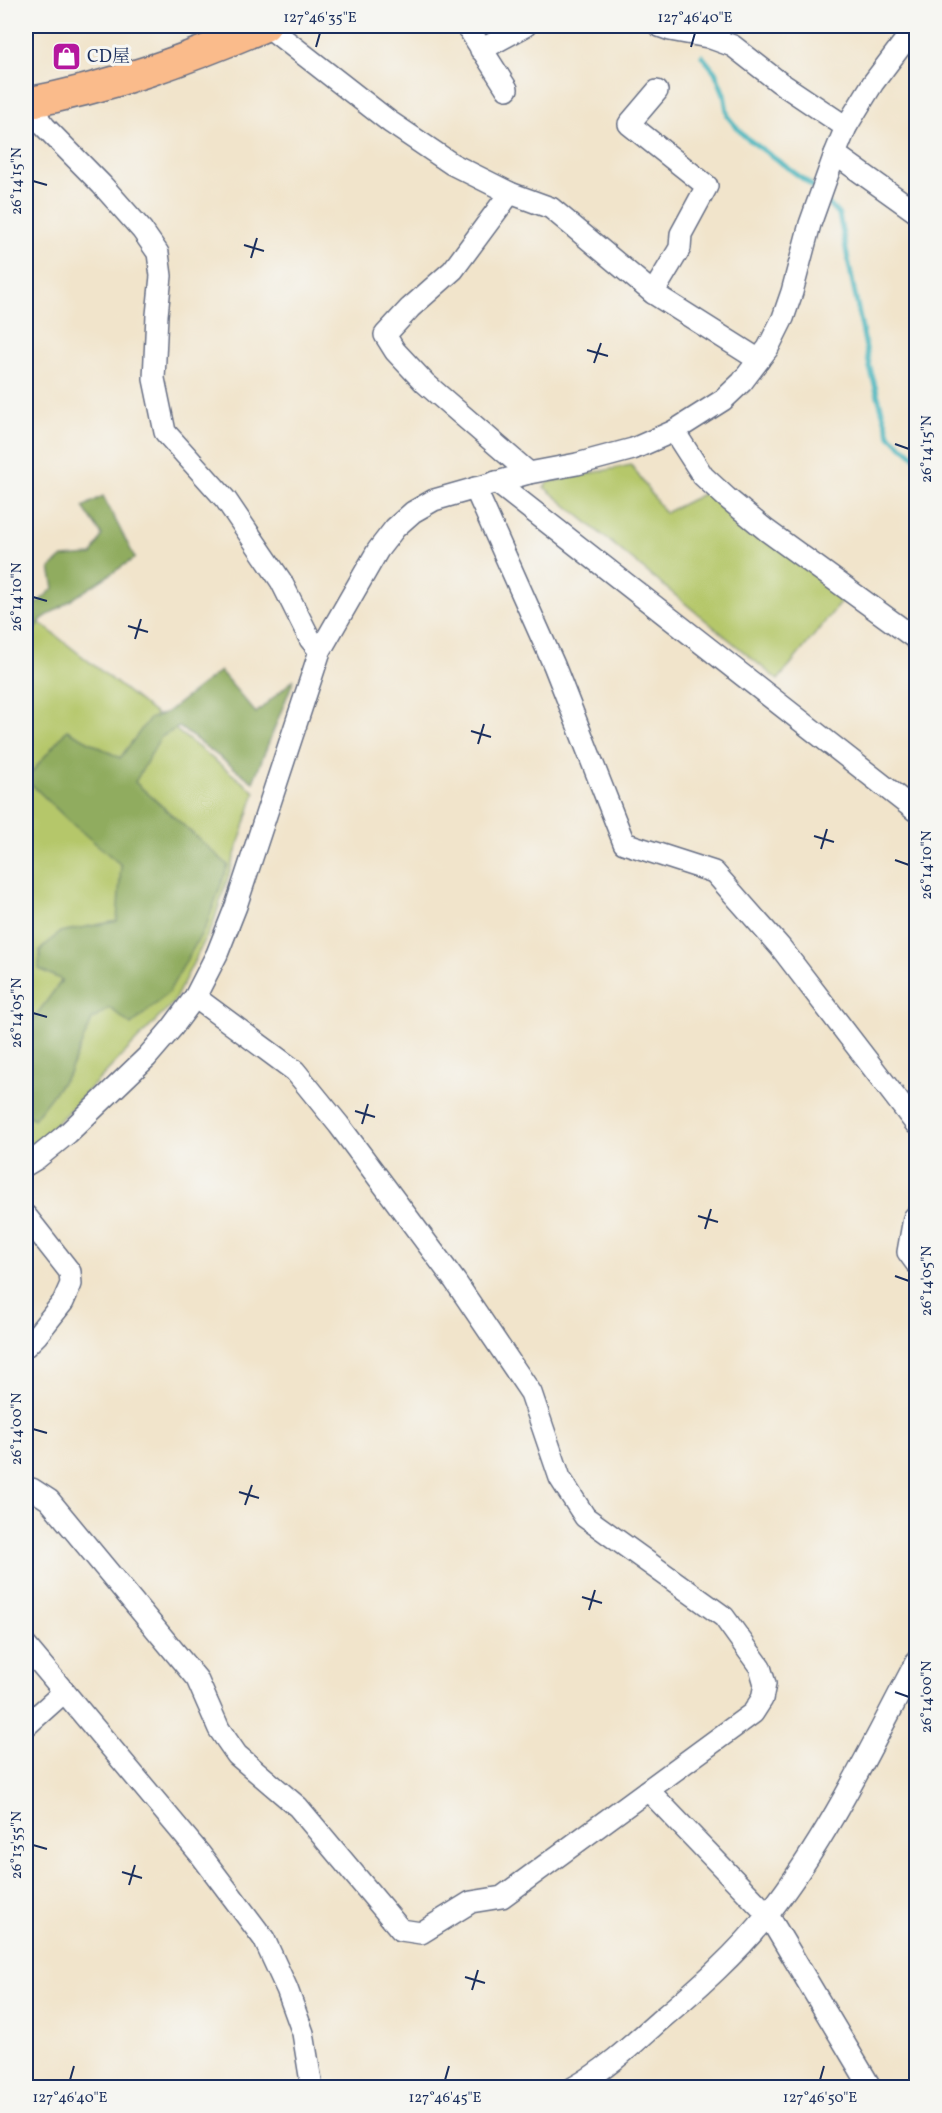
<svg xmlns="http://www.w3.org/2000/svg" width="942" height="2113" font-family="Vollkorn,'Noto Serif JP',serif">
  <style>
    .green { fill: #b5c76a; stroke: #687b64; stroke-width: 1.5 }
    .forest { fill: #90ac5e; stroke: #566e5e; stroke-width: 1.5 }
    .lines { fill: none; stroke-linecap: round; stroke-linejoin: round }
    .stream { stroke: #43b3bb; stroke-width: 5 }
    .minor-casing { stroke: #666e84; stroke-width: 24 }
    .highway-casing { stroke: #666e84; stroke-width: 33 }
    .minor { stroke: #fff; stroke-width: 21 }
    .highway { stroke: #fabb8b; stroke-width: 30 }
    .ticks { fill: none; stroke: #1b2f5e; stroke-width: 2 }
    .labels { text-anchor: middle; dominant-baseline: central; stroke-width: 6; stroke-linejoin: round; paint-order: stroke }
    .poi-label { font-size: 18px; fill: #1b2f5e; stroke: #f6f6f2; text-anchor: start }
    .neatline { fill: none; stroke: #1b2f5e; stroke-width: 2 }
    .ticks-label { font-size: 15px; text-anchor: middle; fill: #1b2f5e }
  </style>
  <rect width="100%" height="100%" fill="#f6f6f2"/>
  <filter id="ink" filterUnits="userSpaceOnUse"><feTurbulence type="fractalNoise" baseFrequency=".0167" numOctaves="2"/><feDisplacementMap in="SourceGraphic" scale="12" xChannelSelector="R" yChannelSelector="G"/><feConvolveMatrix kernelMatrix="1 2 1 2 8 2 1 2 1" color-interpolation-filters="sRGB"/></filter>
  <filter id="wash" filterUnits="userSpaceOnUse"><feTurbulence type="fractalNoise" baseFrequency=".008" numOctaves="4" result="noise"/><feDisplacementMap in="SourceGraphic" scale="24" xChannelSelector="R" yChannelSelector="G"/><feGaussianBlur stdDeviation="1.35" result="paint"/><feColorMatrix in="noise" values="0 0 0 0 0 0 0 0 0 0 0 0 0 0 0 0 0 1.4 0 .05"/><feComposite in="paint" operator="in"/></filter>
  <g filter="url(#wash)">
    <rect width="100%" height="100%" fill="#f1e4cb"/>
    <g class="green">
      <path d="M631,465l34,48 42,-21 138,105 -67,83 -234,-193 5,-5z"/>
      <path d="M26,612l229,180 -42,132 -40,79 -147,152z"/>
    </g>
    <g class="forest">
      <path d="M103,496l32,62 -93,61 -16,23v-41l11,2 17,-15 -4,-20 13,-11 29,-2 10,-20 -19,-28z"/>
      <path d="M220,671l36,42 38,-34 -41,103 -74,-55 -18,10 -26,45 93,83 -21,59 -39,69 -37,32 -21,-17 -18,12 -23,53 -35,46 -8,-5v-85l36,-49 -23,-11 1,-19 20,-18 57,-11 4,-56 -52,-44 -43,-42 41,-49 53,28 29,-39 18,-7z"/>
    </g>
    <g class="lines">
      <g class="stream">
        <path d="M702,56l13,16 9,22 4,23 16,19 66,48 7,7"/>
        <path d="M825,200l14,15 31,153 13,46 7,22 26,22"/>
      </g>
    </g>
  </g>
  <g filter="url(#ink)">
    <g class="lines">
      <defs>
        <g id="minor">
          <path d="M267,26l123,96 62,42 58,29 41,15 102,85 106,67"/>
          <path d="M467,26l40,63"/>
          <path d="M659,26l11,4 38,7 25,9 46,36 67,45"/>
          <path d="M481,50l44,-24"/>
          <path d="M33,102l7,19 5,6 57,58 40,45 16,23 3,23 -4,39 -3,64 11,53 61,68 55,81 29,58 10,12"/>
          <path d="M835,154l81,58"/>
          <path d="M510,193l-57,77 -43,38 -25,27 10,16 30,32 104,90"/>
          <path d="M653,293l27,-45 1,-14 26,-48 -78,-62 28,-33"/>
          <path d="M674,431l29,45 24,22 39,32 150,109"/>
          <path d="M496,482l420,329"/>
          <path d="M475,488l79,177 70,178 90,29 67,76 135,176"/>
          <path d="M26,1165l10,-6 32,-26 79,-76 25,-29 23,-31 22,-43 19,-48 84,-255 58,-101 17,-22 18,-16 21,-12 95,-27 48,-9 56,-15 41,-18 49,-31 19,-18 26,-34 15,-30 9,-26 18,-68 25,-70 11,-27 27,-44 43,-57"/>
          <path d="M26,1216l44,56 1,12 -8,18 -26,33 -11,11"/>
          <path d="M916,1216l-2,2 -6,34 8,11"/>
          <path d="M26,1488l6,1 17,11 148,179 22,50 18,26 61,52 103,123 20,3 50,-31 31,-5 251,-184 9,-14 3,-15 -5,-17 -36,-50 -139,-100 -25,-39 -29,-85 -76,-112 -116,-156 -44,-54 -100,-74"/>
          <path d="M26,1646l174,208 64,85 23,50 16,44 9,55"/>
          <path d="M26,1726l38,-34"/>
          <path d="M648,1790l120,125 103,173"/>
          <path d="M573,2088c32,-18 59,-43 86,-67 39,-33 79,-68 110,-108 60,-77 102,-166 147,-251"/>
        </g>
        <path id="highway" d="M26,103c83,-15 162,-44 239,-77"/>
      </defs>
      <use href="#minor" class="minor-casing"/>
      <use href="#highway" class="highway-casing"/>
      <use href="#minor" class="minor"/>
      <use href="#highway" class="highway"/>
    </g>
  </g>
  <path class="ticks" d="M316,47l4,-14M691,47l4,-14M33,181l14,4M244,245l20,6M251,258l6,-20M587,350l21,6M594,363l7,-20M895,444l14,5M33,597l14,4M128,626l20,6M135,639l6,-20M471,731l20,6M478,744l6,-20M814,836l20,6M821,849l6,-20M895,860l14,5M33,1013l14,4M355,1111l20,6M362,1124l6,-20M698,1216l20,6M705,1229l6,-20M895,1276l14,5M33,1429l14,4M239,1492l20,6M245,1505l7,-20M582,1597l20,6M589,1610l6,-20M895,1692l14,5M33,1845l14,4M122,1872l20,6M129,1885l6,-20M465,1977l20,6M472,1990l6,-20M70,2080l4,-14M445,2080l4,-14M820,2080l4,-14"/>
  <defs>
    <symbol id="shop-square" viewBox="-11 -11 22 22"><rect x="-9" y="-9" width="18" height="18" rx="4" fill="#b5179e" stroke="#f6f6f2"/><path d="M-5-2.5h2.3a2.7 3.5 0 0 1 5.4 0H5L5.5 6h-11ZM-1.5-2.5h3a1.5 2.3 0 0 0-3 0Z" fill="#fff"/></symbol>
  </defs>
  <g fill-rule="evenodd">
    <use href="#shop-square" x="50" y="40" width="33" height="33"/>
  </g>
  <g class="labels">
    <g class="poi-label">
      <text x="87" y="57">CD屋</text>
    </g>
  </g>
  <rect width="942" height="2113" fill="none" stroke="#f6f6f2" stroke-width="66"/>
  <rect x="33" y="33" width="876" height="2047" class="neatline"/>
  <g class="ticks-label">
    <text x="320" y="22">127°46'35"E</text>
    <text x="695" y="22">127°46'40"E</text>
    <text transform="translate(16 181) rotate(-90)" y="5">26°14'15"N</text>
    <text transform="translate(926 449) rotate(-90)" y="5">26°14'15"N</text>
    <text transform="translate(16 597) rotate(-90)" y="5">26°14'10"N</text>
    <text transform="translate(926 865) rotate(-90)" y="5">26°14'10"N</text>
    <text transform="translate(16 1013) rotate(-90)" y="5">26°14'05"N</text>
    <text transform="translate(926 1281) rotate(-90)" y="5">26°14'05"N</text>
    <text transform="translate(16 1429) rotate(-90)" y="5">26°14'00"N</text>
    <text transform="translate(926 1697) rotate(-90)" y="5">26°14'00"N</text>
    <text transform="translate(16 1845) rotate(-90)" y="5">26°13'55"N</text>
    <text x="70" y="2102">127°46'40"E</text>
    <text x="445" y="2102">127°46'45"E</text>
    <text x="820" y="2102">127°46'50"E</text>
  </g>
</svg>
